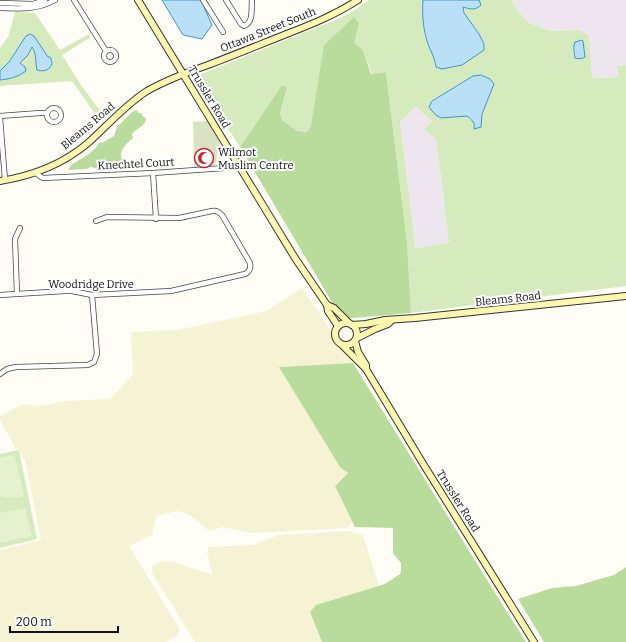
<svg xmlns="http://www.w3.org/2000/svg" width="626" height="642" font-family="Bitter,serif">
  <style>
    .industrial { fill: #eee6ef }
    .farmland { fill: #f6f3d4 }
    .green { fill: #d5ebbd; fill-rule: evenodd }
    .forest { fill: #b9dc9c }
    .cemetery { fill: #d9e3c4 }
    .pitch { fill: #e6f2cf }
    .water { fill: #b9e0f7; stroke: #3f96cf }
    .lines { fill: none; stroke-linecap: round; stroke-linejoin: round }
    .minor-casing { stroke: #444; stroke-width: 6 }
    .secondary-casing { stroke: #333; stroke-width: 8 }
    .minor { stroke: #fff; stroke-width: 4.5 }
    .secondary { stroke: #fff6b0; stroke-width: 6 }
    .labels { text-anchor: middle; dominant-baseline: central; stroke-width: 4; stroke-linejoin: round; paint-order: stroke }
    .street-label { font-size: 11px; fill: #111; stroke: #fff }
    .poi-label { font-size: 11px; fill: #111; stroke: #fff; text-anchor: start }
  </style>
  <rect width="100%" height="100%" fill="#fffdf5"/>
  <g class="industrial">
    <path d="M512,0h114v65l-9,1 1,11 -26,1 -12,-48 -30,1 -21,-8 -16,-18z"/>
    <path d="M416,107l16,14 4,17 13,105 -34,5 -2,-22 -13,-104z"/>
  </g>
  <g class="farmland">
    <path d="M302,288l51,75 -73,4 68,106 -13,13 18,36 -6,6 -95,5 -29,-6 -14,4 -18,-15 -13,-5 -22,5 -4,19 -23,11 50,82v6l-12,8h-167v-92l41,-10 -16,-80 -6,-10 -4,-2 -15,-29v-3l23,-12 16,2 27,-5 44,-2 23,-25 -2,-42 47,-2 88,-19z"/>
    <path d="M348,531l15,4 16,51 -63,19 -6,7 12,30h-127l-43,-69v-7l11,-5 10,1 40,13 -6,-21 2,-7 44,-2 26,-10z"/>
  </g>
  <g class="green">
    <path d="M369,0h54c0,16 -1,28 5,44 3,8 7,14 8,23l43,-33 -15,-21 -1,-7 18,-1 -2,-5h33l1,5 16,18 21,8 30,-1 9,6 3,42 26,-1 -1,-11 9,-1v221l-215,27 -4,-71 -21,-170 -14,2 -9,-24 -9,-7 5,-19 -48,103 -4,5 -10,-1 -15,-11 -2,-5 7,-26 -5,-4 -42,62 -46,-70 144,-58 15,-8zM473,76l21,8 -12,30 -1,13 -7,-2 -1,-4 -6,-5h-9l-29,-9 3,-7zM416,107l16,14 -8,9 12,8 13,105 -34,5 -2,-22 -13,-104z"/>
    <path d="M15,12l20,1 25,37 29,-16 2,3 -29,18 19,30 23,31 -4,5 -28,-40 -72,5v-38l8,-11z"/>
    <path d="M19,450l18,89 -37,9v-94z"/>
  </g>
  <g class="forest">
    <path d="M354,17l5,7 -5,19 9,7 8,24 15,-2 21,170 4,71 -69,6 -102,-172 42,-62 5,3 -7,26 2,6 15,11 10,1 4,-6 13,-81z"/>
    <path d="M137,110l1,3h3l2,4 3,1c0,9 -9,9 -14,16l1,4c-6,4 -13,12 -12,19 1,3 2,5 3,7h-2l-2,4 -23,1 -6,-2 -5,2 -18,1c3,-6 8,-8 13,-11 7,-4 14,-9 18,-16h3l12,-7 3,-9 15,-15z"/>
    <path d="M353,363l149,241 24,38h-204l-12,-30 6,-7 69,-21 15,-10 1,-3v-8l-8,-10v-25l-38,-1 -20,-41 13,-13 -8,-6 -61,-100z"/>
    <path d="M626,567v75h-82l-26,-43 34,-11 24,-2 38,-11z"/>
  </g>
  <path class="cemetery" d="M208,121l12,21 -5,23 -21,2 -1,-45z"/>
  <g class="pitch">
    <path d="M13,455l2,2 9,39c-8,2 -16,2 -24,0v-38z"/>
    <path d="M25,508l7,28 -32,7v-30z"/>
  </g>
  <g class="water">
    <path d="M162,0h39l11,25 -10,14 -19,-4z"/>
    <path d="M423,0h56l2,5c-6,6 -11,4 -18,2l1,6 15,21 5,10v6l-22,15 -20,4 -6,-2c-1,-9 -5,-15 -8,-23 -5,-15 -6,-29 -5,-44z"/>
    <path d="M30,34l4,2 14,21h2c6,10 -4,16 -13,13 -2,-8 0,-16 -5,-23l-4,8 -8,8 5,4 1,4c-8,6 -16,8 -26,9v-9l9,-9 17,-26z"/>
    <path d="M582,40l1,1 2,16c-3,2 -7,2 -10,1 -1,-6 -2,-11 0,-16z"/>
    <path d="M481,75l9,4 4,5 -12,30 -1,13 -7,2c1,-7 -2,-9 -7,-13l-26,2 -5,-3 -5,-5 -2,-3 3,-6 41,-25z"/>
  </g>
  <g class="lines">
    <defs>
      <g id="minor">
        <path d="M74,0l32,51"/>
        <path d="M203,0l20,32"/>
        <path d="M226,0l15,24 3,2c10,-4 7,-17 8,-26"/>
        <path d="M0,3l33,1 12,-4"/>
        <path d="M0,8c20,1 37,2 55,-8"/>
        <circle cx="110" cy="56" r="6"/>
        <circle cx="54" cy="115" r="7"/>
        <path d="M0,116l40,-3h7"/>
        <path d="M0,118l5,62"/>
        <path d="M36,173l5,4 2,1 110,-5 86,-6"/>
        <path d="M153,173l3,46"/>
        <path d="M17,294l-2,-55 5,-11"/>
        <path d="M0,295l65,-4h7l20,4 79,-4 74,-17c4,-2 6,-6 5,-11l-28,-48c-3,-3 -6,-5 -10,-4l-33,7 -72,-1 -11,4"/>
        <path d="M0,374l7,-5 9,-2 72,-2 6,-3 3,-8 -5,-59"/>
      </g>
      <g id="secondary">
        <path d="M138,0l157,258 32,47 1,6 10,15"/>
        <path d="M0,181c32,-5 63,-17 88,-38 19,-17 37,-38 59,-52 19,-11 41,-19 61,-26 26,-10 51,-20 76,-30 26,-10 51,-20 74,-35"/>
        <path d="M327,305l7,3 15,15"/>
        <circle cx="346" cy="334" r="11"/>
        <path d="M352,325l14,-1 19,-4 30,-2 211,-22"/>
        <path d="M357,338l18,-9 13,-5 4,-4"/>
        <path d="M355,341l3,11 8,13v3"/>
        <path d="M342,345l24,24 56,93 112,180"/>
      </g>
    </defs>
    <use href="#minor" class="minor-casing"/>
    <use href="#secondary" class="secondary-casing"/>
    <use href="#minor" class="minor"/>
    <use href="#secondary" class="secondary"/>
  </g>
  <defs>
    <symbol id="mosque-ring" viewBox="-11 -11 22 22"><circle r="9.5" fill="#fff" stroke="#c4262e" stroke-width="1.5"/><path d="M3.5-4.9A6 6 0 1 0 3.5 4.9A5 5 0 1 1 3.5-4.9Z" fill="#c4262e"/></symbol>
  </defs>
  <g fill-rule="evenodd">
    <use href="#mosque-ring" x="193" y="147" width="22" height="22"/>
  </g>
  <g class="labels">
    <g class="street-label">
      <text transform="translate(268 30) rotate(-22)">Ottawa Street South</text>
      <text transform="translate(209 97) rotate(59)">Trussler Road</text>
      <text transform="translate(88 126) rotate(-40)">Bleams Road</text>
      <text transform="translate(136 164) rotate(-3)">Knechtel Court</text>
      <text x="91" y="284">Woodridge Drive</text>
      <text transform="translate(508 299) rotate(-6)">Bleams Road</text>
      <text transform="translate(458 501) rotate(58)">Trussler Road</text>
    </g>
    <g class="poi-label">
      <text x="218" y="152">Wilmot<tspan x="218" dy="13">Muslim Centre</tspan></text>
    </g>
  </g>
  <path d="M10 626v6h108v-6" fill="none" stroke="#111111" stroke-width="2"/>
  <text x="16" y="626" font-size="12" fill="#111111" stroke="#ffffff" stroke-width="3" paint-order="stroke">200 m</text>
</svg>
